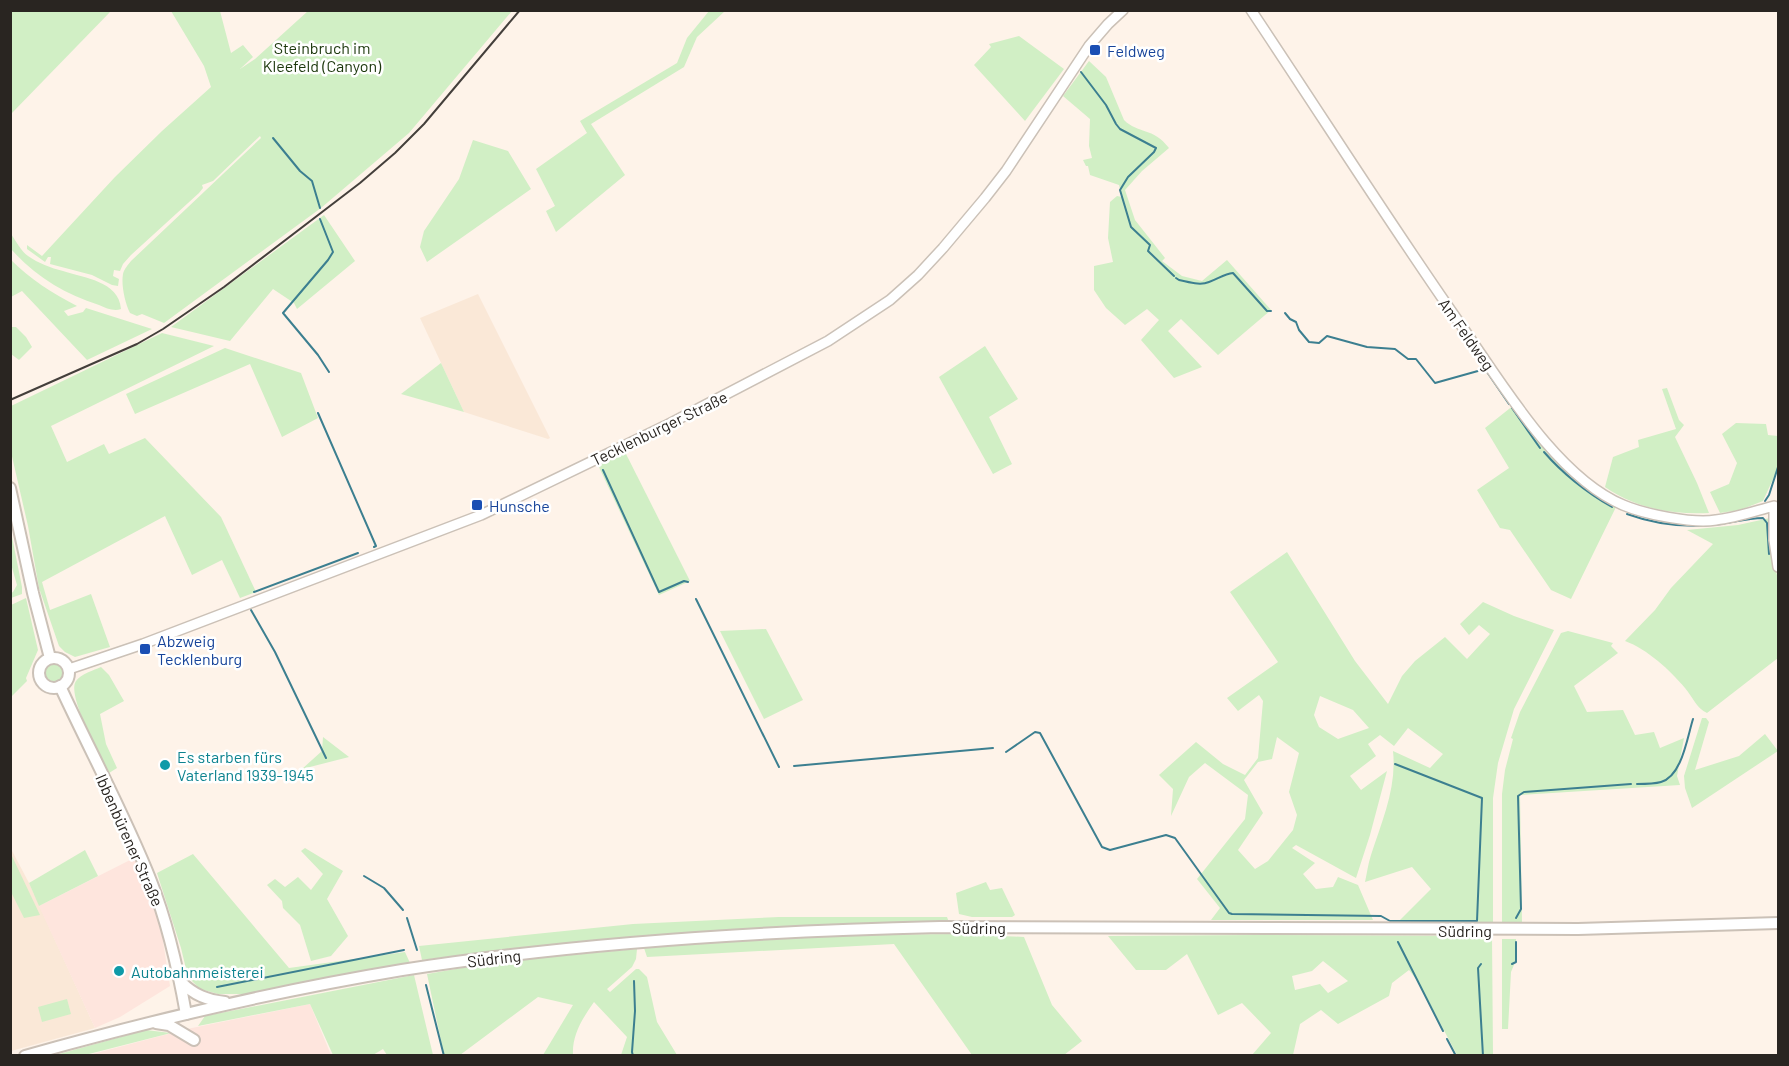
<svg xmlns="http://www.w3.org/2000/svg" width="1789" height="1066" font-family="Barlow,sans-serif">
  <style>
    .commercial { fill: #fae8d7 }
    .industrial { fill: #fee5dd }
    .green { fill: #d1efc5; fill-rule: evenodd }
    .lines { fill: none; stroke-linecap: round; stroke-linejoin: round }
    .stream { stroke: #3c7f90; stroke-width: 2 }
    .tertiary-casing { stroke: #cbc1b7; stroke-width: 12 }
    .secondary-casing { stroke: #cbc1b7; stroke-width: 14 }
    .tertiary { stroke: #fff; stroke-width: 9 }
    .secondary { stroke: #fff; stroke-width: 10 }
    .rail { stroke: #443f3b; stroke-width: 2 }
    .transit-dot { fill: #1a4fb4; stroke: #fff; stroke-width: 2 }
    .culture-dot { fill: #0f9aa8; stroke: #fff; stroke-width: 2 }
    .labels { text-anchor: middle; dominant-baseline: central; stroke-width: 5; stroke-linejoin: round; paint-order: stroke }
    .park-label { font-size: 16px; fill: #1a360a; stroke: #fff }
    .transit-label { font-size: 16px; fill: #164399; stroke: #fff; text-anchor: start }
    .street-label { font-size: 16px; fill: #292521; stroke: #fff }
    .culture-label { font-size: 16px; fill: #0d838f; stroke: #fff; text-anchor: start }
  </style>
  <rect width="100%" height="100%" fill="#fef3e9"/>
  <g class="commercial">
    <path d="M478,294l72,144 -2,1 -84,-27 -44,-94z"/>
    <path d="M10,847l19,36 66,145 -84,23z"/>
  </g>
  <g class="industrial">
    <path d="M136,857l24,65 10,64 -50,31 -25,11 -56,-122z"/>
    <path d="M310,1004l21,51 -246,1 102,-27z"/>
  </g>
  <g class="green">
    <path d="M10,11h101l-100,103h-1z"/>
    <path d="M171,11h49l11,42 12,-8 10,12 -13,12 15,-10 53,-48h204l-103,122 -88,75 -157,115 -22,-9 -5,2 -7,-3c-5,-10 -9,-28 -7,-39 1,-5 5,-9 8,-13l130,-123 -1,-2 -47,45 -11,4 1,3 -4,5 -68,62 -8,9 -3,7 -6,-1 -1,6 6,3 -1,7 -6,-1 -20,-10 -42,-11 1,-7h-3l-3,5 -18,-13v-4l15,11 73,-79 47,-46 49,-44 -7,-21z"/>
    <path d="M709,11h16l-28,26 -13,30 -93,57 34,51 -69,57 -10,-21 9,-5 -19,-37 51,-36 -7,-12 97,-58 10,-25z"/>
    <path d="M1019,36l45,33 -39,52 -51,-56 17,-18 -2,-3z"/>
    <path d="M1089,61l17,16 18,43c14,14 29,7 45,28l-27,23 -17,19 10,30 30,38 -3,3 20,15 20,5 25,-21 44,50 -53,45 -37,-36 -13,12 34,36 -28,11 -33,-38 18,-20 -12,-11 -22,16 -19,-17 -12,-18v-24l19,-4 -5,-24 2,-36 7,-6 5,1 -3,-12 -29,-10 -2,-9h-2l-3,-6 9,-2 -3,-12 1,-27 -27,-23z"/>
    <path d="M473,140l35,11 23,38 -104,73 -7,-15 4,-16 35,-52z"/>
    <path d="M324,215l31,46 -58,48 -3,-6 -21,-14 -43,52 -59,-14z"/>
    <path d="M11,234c5,7 10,17 17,22 10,7 23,12 35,15 21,7 56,10 58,38 -7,3 -15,-1 -22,-4 -35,-11 -64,-29 -88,-56z"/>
    <path d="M10,259c20,20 42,34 67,47l-13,5 4,5 15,-4 3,-4 66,21 -65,31 -65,-69 -11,6z"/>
    <path d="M11,327h5l10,10 6,10 -13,13 -8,-6z"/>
    <path d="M162,333l52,13 -163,80 16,36 37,-18 5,10 36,-16 76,79 35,75 -16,6 -18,-38 -30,15 -27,-59 -123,66 8,28 41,-16 19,53 -35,10 -10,-5 -6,-6 -20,-58 -11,-62 -17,-74v-46z"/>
    <path d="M985,346l33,53 -29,18 23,47 -19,10 -54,-97z"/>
    <path d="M225,348l76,25 17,45 -36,19 -32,-73 -115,50 -9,-20z"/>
    <path d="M441,363l23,49 -63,-18z"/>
    <path d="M1667,388l12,32 5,5 -9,12 22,46 12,30c-36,2 -74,-5 -104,-26l8,-30 26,-10 -1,-7 38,-11 -14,-40z"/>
    <path d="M1514,405l38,51 34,31 30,20 -45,92 -20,-9 -41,-60 -10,-2 -23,-38 32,-22 -24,-40z"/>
    <path d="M1736,423l30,1 2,11 10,1v32l-15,33 -23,9 -20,3 -10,-21 19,-8 8,-21 -15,-29z"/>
    <path d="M624,450l66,131 -31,14 -61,-130z"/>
    <path d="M1770,518l3,42 5,19v79l-71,55c-10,-4 -15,-17 -22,-25 -15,-18 -38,-39 -60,-47l30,-31 16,-22 42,-44 -26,-14 51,-5z"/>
    <path d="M10,527l12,60v7l-11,4v-5l2,-1 4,-7 -6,-21z"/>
    <path d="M1287,552l68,109 33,43 14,-28 13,-15 30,-24 22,22 23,-25 -11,-9 -10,10 -9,-11 23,-22 31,14 40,14 -40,79 -16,54 -5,35v126l-96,-1 34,-34 -19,-22 -47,15c2,-9 3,-18 6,-27 11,-34 26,-68 22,-104l37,17 13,-14 -35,-26 -14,18 -14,-11 -12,9 8,12 -26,20 11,14 26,-19 -17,64 -14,43 -60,-33 -4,3 23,15 -12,11 13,15 17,-2 5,-10 20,8 15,35h-162l9,-12 -23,-29 48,-60 3,-24 -43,-32 -16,14 -18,39 2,-27 -14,-14 37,-33 27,22 22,11 13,-17 5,-57 -4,-6 -21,16 -11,-13 51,-36 -48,-70zM1320,696l33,14 16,18 -31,11 -19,-12 -5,-12zM1277,737l22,16 -10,39 8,23 -4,15 -25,31 -13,8 -17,-19 25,-37 -19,-33 14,-18 14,-3z"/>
    <path d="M26,598l12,52 -12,28 1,3 -16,16v-92z"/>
    <path d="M766,629l37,71 -39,19 -44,-88z"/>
    <path d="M1568,631l45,12 -2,3 7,7 -44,33 13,26 36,-2 12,25 19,-3 6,16 24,-10 -7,38 3,9 -160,10 2,128 -20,1v-130l3,-24 8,-31 -2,-1 9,-26 41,-79z"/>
    <circle cx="54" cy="673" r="11"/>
    <path d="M101,667l8,8 15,26 -24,13 6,30 11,24 -8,5c-8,-16 -43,-78 -33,-92 5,-7 18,-11 25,-14z"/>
    <path d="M1702,718h4l3,4 -14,48 44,-14 26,-22 13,17 -86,57 -7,-20 -1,-12z"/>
    <path d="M323,737l26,20 -47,12 20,-18z"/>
    <path d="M305,848l38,23 -16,28 21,37 -17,20 -20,5 -11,-36 -17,-17 -1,-7 -15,-16 8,-6 10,8 13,-10 13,13 12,-16 -22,-23z"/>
    <path d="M85,850l13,26 -59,30 -10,-23z"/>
    <path d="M11,854l29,61 -16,3 -13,-26z"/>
    <path d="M193,854l96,114 116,-16 5,11 -157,31h-35l-18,-5 -12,-12 -7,-29 -24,-75z"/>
    <path d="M986,882l4,8 12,-2 13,27 -3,2h-40l-13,-3 -3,-21z"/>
    <path d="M779,917h168l3,8 -314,13 -111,9 -103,13 -3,-14 214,-22z"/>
    <path d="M962,934l62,3 28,68 30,36 -18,14h-92l-78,-111 -247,13 -3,-9 168,-13z"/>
    <path d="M1255,935l237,1 1,119h-36l-38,-72 -10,-13 -17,13 -3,13 -51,28 -17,-14 -21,14 -7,31h-41l19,-22 -29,-30 -24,12 -31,-61 -21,16h-30l-28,-34zM1323,961l25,20 -20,12 -8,-9 -25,6 -3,-14 20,-5z"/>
    <path d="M1502,939h14v21l-5,12 -3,57h-6z"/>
    <path d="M637,949l-1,10 -4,8 -25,22 3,3 26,-23h3l8,8 10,45 20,33h-56l6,-18 -33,-35c-12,17 -22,33 -21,53h-30l30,-50 -35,-8 -78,58h-16l-17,-81 75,-13z"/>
    <path d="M414,975l19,80h-46l-4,-6 -10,6h-40l-23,-51 -112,22 7,-10z"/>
    <path d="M67,999l4,15 -29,8 -4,-15z"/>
    <path d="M146,1030l25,3 -86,22 -33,1z"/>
  </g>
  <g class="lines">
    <g class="stream">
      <path d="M1081,72l25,33 10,19 4,5 36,19 -2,4 -26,25 -8,13 11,37 19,18 -2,6 26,25"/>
      <path d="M273,138l27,33 12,10 8,27"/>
      <path d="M320,219l13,33 -5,8 -45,53 35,42 11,17"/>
      <path d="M1176,278l3,2c10,2 21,6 30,2 9,-3 15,-8 24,-9l34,38h4"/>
      <path d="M1285,313l5,6 6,3 3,8 10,12 10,1 8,-7 40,11 28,2 13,10h8l19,24 50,-14 24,35"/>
      <path d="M1512,408l28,40"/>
      <path d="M318,413l58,133 -2,1"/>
      <path d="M1544,452c20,23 42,40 68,55"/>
      <path d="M603,470l56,122 25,-11 4,1"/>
      <path d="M1765,501l4,-6 9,-28"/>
      <path d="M1627,514c30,11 62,14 94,10 13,-2 28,-6 42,-6l4,5 2,31"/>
      <path d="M254,592l104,-39"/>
      <path d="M696,599l83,168"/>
      <path d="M251,610l24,42 51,106"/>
      <path d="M1006,752l29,-20 5,1 62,114 8,3 56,-15 9,3 54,75 3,1 149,2 9,5h87l5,-123 -87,-34"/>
      <path d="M794,766l199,-18"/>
      <path d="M1637,784c8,0 17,0 24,-2 21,-6 26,-44 32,-63"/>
      <path d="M364,876l20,12 19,22"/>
      <path d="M407,918l10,32"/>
      <path d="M1516,918l5,-9 -3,-113 6,-4 107,-8"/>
      <path d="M1398,942l45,89"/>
      <path d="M1481,964l-3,4 5,88"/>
      <path d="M1512,964l4,-2v-20"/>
      <path d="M426,985l18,71"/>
      <path d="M217,987l187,-37"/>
      <path d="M1447,1039l9,17"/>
      <path d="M633,1056l-1,-4 3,-41 -1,-30"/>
    </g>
    <defs>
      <g id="tertiary">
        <path d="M1251,10c71,106 139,214 212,318 40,57 94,149 160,177 21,9 70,19 93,15 19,-2 39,-9 58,-14v34l4,27"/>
        <path d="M69,669l74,-25 338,-129 184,-89 163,-85 62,-41 28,-25 25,-27 42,-50 21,-27 83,-125 19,-22 15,-14"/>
      </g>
      <g id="secondary">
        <path d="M10,488l23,105 17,65"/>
        <circle cx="54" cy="673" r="15"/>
        <path d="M60,686c30,65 65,129 91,195 17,43 27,88 35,133"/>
        <path d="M181,982c13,13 26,18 44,20"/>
        <path d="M156,1023l13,2 25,15"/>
        <path d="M25,1056c124,-35 250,-65 377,-86 178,-28 359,-39 538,-43l638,2 200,-6"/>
      </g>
    </defs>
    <use href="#tertiary" class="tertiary-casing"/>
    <use href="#secondary" class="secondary-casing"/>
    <use href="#tertiary" class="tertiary"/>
    <use href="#secondary" class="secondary"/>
    <path class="rail" d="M10,400l127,-56 26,-15 61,-42 136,-104 35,-30 29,-29 96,-114"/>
  </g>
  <g class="transit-dot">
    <rect x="1089" y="44" width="12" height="12" rx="3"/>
    <rect x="471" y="499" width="12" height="12" rx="3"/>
    <rect x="139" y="643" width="12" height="12" rx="3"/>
  </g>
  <g class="culture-dot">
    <circle cx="165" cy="765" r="6"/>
    <circle cx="119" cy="971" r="6"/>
  </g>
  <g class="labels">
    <g class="park-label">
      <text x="322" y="47">Steinbruch im<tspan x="322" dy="18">Kleefeld (Canyon)</tspan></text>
    </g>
    <g class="transit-label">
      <text x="1107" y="50">Feldweg</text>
      <text x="489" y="505">Hunsche</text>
      <text x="157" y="640">Abzweig<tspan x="157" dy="18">Tecklenburg</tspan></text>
    </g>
    <g class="street-label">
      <text transform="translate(1467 334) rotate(55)">Am Feldweg</text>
      <text transform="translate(659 428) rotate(-26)">Tecklenburger Straße</text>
      <text transform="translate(130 840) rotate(66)">Ibbenbürener Straße</text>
      <text x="979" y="927">Südring</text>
      <text x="1465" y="930">Südring</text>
      <text transform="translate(494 958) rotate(-7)">Südring</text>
    </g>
    <g class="culture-label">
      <text x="177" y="756">Es starben fürs<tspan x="177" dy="18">Vaterland 1939-1945</tspan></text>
      <text x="131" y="971">Autobahnmeisterei</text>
    </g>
  </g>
  <rect width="1789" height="1066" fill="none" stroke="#292521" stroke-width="24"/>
</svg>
